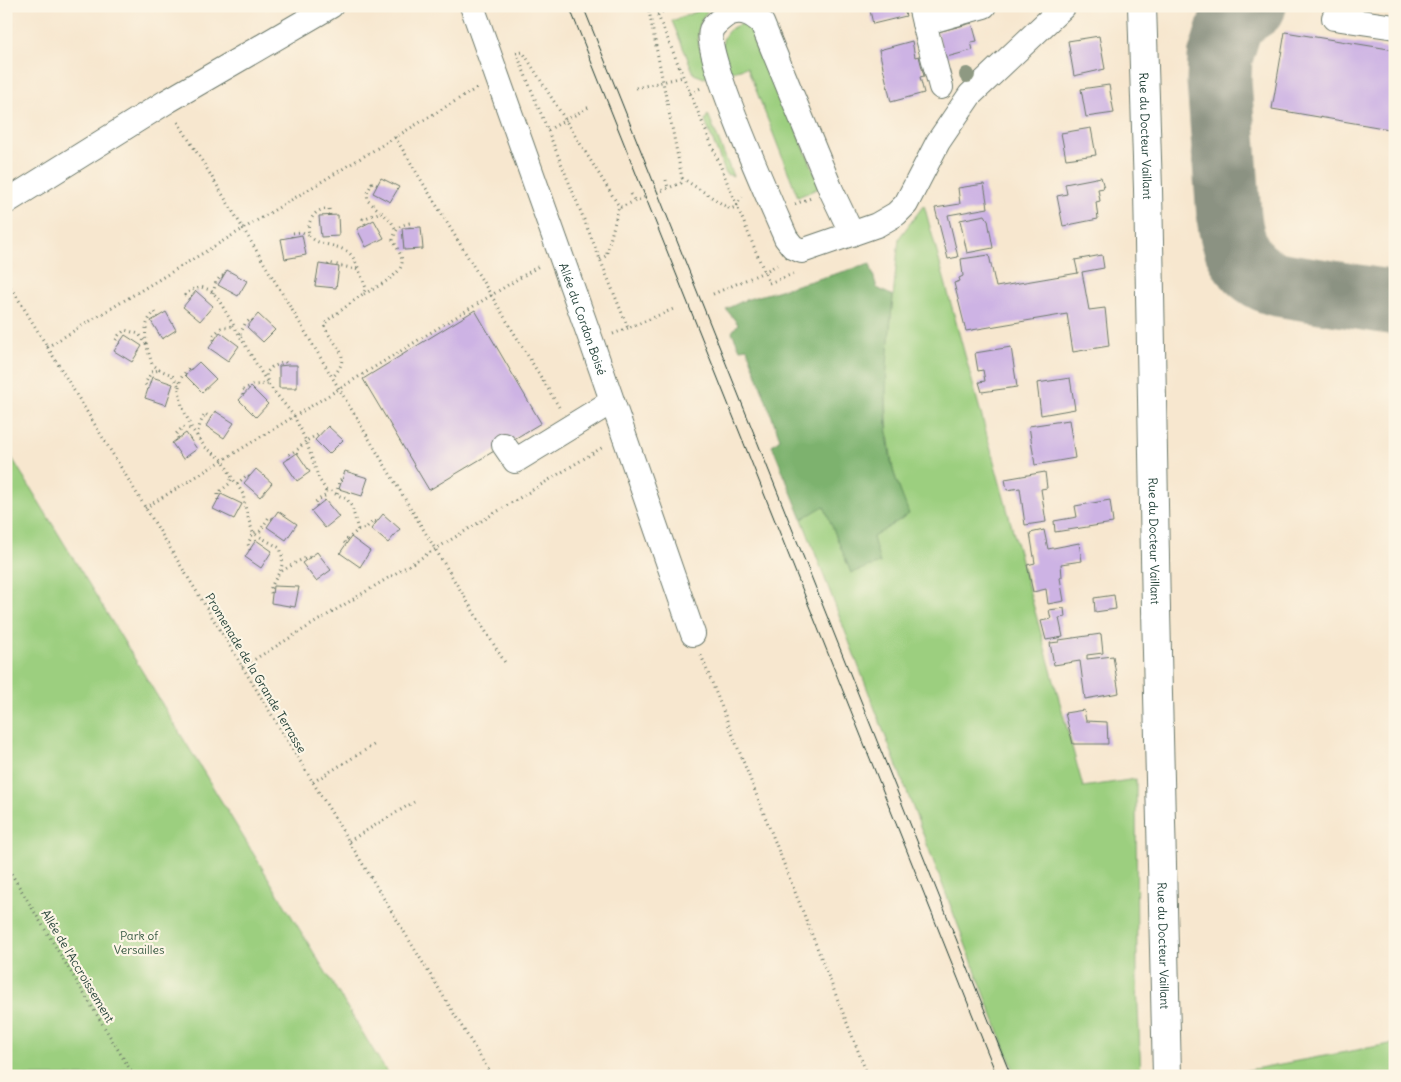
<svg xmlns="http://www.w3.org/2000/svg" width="1401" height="1082" font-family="Delius,sans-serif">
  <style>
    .green { fill: #9ccf7f; stroke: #5e865a }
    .forest { fill: #7db26e; stroke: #4e7851 }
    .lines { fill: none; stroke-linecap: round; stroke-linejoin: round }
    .taxiway { stroke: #8b9282; stroke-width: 65 }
    .building { fill: #cdb3e4 }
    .minor-casing { stroke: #6b786a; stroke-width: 26 }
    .major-casing { stroke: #6b786a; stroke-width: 30 }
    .path { stroke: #6b786a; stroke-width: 3; stroke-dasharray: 1 4; stroke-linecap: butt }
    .minor { stroke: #fff; stroke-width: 24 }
    .major { stroke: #fff; stroke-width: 28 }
    .tram { stroke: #1f3d34; stroke-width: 1 }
    .tree { fill: #8e9982 }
    .labels { text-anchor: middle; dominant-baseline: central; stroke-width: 4.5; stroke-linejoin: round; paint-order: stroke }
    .street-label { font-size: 12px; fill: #1f3d34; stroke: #fcf5e5 }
    .park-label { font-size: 12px; fill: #385a43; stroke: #fcf5e5 }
  </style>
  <rect width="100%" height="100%" fill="#fcf5e5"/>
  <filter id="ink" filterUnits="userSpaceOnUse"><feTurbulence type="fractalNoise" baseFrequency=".02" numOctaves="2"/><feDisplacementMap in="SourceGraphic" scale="10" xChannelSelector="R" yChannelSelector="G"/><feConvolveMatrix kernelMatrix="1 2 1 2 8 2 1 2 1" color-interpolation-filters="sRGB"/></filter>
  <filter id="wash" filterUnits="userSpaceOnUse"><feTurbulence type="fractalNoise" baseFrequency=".0096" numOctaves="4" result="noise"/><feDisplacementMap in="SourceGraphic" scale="20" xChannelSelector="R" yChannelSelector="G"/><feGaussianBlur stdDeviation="1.12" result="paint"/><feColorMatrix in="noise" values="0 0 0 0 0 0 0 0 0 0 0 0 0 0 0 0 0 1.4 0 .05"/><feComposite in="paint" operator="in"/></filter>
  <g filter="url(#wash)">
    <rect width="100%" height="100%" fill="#f7e7cf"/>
    <g class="green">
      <path d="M711,6c-22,28 -12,40 0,69l-7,3 -10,-4 -22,-53z"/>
      <path d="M741,24l10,2 70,161 -23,10 -51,-130 -21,6c-5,-20 -10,-41 15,-49z"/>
      <path d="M708,114l25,62 -7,-2 -21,-53z"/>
      <path d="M924,205l159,582 53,-8 1,205 4,92h-125l-214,-557 22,-14 27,68 22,-36 35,-23 -15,-44 -5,-36 -3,-57 14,-139z"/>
      <path d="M6,448l383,628h-383z"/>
      <path d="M1395,1043v33h-179z"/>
    </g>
    <path class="forest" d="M870,264l7,24 16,8c-5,57 -13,117 0,174 4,15 11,29 16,44l-36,23 7,26 -29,10 -27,-67 -22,13 -30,-74 8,-6 -33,-91 -7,1 -8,-17 6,-8 -12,-15 19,-9z"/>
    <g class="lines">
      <path class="taxiway" d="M1254,6l-18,12 -6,8 -10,32 -1,23 10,136c4,33 15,57 48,67l118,19"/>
    </g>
    <g id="blocks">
      <g class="building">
        <path d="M869,6h34l3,10 -33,8z"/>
        <path d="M972,23l5,18 -6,1 2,8 -30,8 -5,-26z"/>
        <path d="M1285,32l110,18v80l-123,-21z"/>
        <path d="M1099,36l6,33 -31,7 -6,-35z"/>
        <path d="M912,41l3,16 4,-1 5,20 -4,1 4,16 -33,9 -12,-52z"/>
        <path d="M1109,85l5,28 -28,4 -5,-28z"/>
        <path d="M1091,128l5,27 -30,4 -5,-26z"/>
        <path d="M1101,177l3,11 -6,1 2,12 -4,1 2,17 -35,7 -6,-30 10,-2 -2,-10z"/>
        <path d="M381,178l18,9 -9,15 -17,-9z"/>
        <path d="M984,184l4,24 -40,7 10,42 -10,2 -13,-51 25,-4 -2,-16z"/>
        <path d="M338,215l1,21 -18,1 -2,-21z"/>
        <path d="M985,215l3,5 5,28 -26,5 -7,-33z"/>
        <path d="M374,220l10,18 -18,9 -9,-18z"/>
        <path d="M421,227l2,22 -19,1 -2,-22z"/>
        <path d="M302,235l4,20 -21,4 -4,-20z"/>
        <path d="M989,255l7,32 82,-14 -3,-13 27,-5 2,13 -22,4 7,38 16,-2 4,38 -36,6 -6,-38 -101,17 -12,-48 6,-2 -1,-3 4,-2 -2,-17z"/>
        <path d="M319,264l20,3 -3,21 -21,-2z"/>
        <path d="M227,270l20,11 -9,15 -20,-11z"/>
        <path d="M196,291l17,15 -13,15 -17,-14z"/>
        <path d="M475,310l66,113 -112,67 -66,-111z"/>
        <path d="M166,312l10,18 -14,9 -11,-18z"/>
        <path d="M258,314l17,16 -12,12 -16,-15z"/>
        <path d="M220,332l19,14 -11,15 -19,-13z"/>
        <path d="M125,335l17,11 -10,16 -18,-11z"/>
        <path d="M1011,347l6,40 -35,5 -3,-10 6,-1 -2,-11 -5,1 -3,-18z"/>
        <path d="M199,362l17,17 -14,13 -17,-17z"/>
        <path d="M288,365h9v23h-18v-22z"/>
        <path d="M152,377l21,7 -7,21 -21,-7z"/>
        <path d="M1070,378l5,31 -34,6 -4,-32z"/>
        <path d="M251,387l17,17 -12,13 -17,-17z"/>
        <path d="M215,411l19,12 -10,15 -18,-12z"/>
        <path d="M1069,420l6,38 -40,7 -6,-39z"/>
        <path d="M328,426l15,14 -14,14 -14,-14z"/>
        <path d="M186,433l11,16 -14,10 -11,-16z"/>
        <path d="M297,453l13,19 -13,9 -13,-19z"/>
        <path d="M256,469l16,14 -12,14 -16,-14z"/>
        <path d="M345,471l23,7 -6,18 -23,-7z"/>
        <path d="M1045,472l2,16 -6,1 5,33 -21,3 -5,-37 -13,2 -2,-11z"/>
        <path d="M221,494l21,10 -8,15 -21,-10z"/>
        <path d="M325,500l14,17 -14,11 -14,-17z"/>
        <path d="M1110,500l3,23 -58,9 -1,-11 23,-4 -2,-11z"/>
        <path d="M278,511l19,13 -11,16 -19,-13z"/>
        <path d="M383,514l17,15 -12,14 -17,-14z"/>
        <path d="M1044,530l4,19 31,-6 3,18 -21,3 1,13 -2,1 4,23 -16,3 -2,-15 -13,3 -6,-27 8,-2 -5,-30z"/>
        <path d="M351,537l19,14 -10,16 -20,-14z"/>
        <path d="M256,540l16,11 -11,17 -16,-11z"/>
        <path d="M317,552l14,18 -15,11 -14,-18z"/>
        <path d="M273,586l26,1 -4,20 -24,-4z"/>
        <path d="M1114,595l2,14 -21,3 -1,-14z"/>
        <path d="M1064,608l1,9 -6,1 4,19 -17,3 -5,-19 10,-2 -2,-9z"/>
        <path d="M1101,634l2,19 -16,2v4l26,-3 6,37 -34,6 -5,-38 -26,4 -4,-22 9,-1v-2z"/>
        <path d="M1084,710l2,11 21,1 1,22h-35l-8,-31z"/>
      </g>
    </g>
  </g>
  <g filter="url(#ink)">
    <use href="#blocks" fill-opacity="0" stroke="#6b786a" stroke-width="1"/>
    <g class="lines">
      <defs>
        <g id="minor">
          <path id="s1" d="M472,6l120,337 101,291"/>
          <path d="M920,6l4,17 60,-17"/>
          <path d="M1334,18l61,9"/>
          <path d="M924,23l17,64"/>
          <path d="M6,202l160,-100 165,-96"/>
          <path d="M852,234l-21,-44 -69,-167c-9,-8 -18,-14 -31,-10 -6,2 -17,11 -20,17 -9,21 62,178 75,208l7,9 9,4 75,-26 19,-11 10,-10 32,-62 32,-47 94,-89"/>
          <path d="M504,445l11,16 96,-59"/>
        </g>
        <g id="major">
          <path id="s2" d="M1142,6l6,183 8,421 11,466"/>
        </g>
      </defs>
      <use href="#minor" class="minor-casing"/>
      <use href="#major" class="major-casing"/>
      <g class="path">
        <path d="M648,6l34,172 -1,5 -23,9"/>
        <path d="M654,6l115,277 24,-9"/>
        <path d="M657,14l19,-8"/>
        <path d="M516,53l7,-1 96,154 2,1 24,-10"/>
        <path d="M518,57l110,271 48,-20"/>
        <path d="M636,88l47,-11"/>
        <path d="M690,93l11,-5"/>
        <path d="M178,122c111,179 216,363 328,542"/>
        <path d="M548,130l41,-23"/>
        <path d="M395,137l164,270"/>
        <path d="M682,178l48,31 6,-2 6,-10"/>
        <path d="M666,180l2,8"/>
        <path d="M377,185l-5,-2 -5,10 1,8 12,10"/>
        <path d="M631,194l4,8"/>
        <path d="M795,204l16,-6"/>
        <path d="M330,215l-1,-6c-3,0 -6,0 -8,1 -9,3 -16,17 -11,26 8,11 32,7 42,20 3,4 5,9 7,14"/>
        <path d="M365,224l-2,-5 18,-7 10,9 5,9"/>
        <path d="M292,237v-4l10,-1 8,4"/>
        <path d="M600,259l6,-3 13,-50"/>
        <path d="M328,265l1,-2 30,7 7,18 -3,6 -35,26 -4,5c9,23 30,27 9,52"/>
        <path d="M6,279l486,797"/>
        <path d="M213,293l3,-11 5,-6h2"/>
        <path d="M364,294c11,-6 38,-19 38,-32 0,-7 -6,-16 -9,-22 3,-11 6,-15 17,-17v5"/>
        <path d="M713,294l51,-22 13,-7"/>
        <path d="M189,299l-4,-4 6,-5 10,-3 9,3 7,7 51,87 26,32 12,25 15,-8"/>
        <path d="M240,334l5,-10 6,-5 2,2"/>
        <path d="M613,334l15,-6"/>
        <path d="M214,340l-1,-4 8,-8 12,-2"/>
        <path d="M120,343l-4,-3 3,-5 6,-5 14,4 7,10 6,20 8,6 12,5 6,10 4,21 10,23 13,18 18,13 9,18 5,6 6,10 3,17 7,22 27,15c7,21 -3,24 -10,42l2,6"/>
        <path d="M146,344c-1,-14 -1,-23 9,-32l3,5"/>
        <path d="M47,347l430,-259"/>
        <path d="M179,387l2,-9 8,-11 2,3"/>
        <path d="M149,389l-4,-5 6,-12 8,-2"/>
        <path d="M243,395v-5l9,-5 16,-1 -2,-11 6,-6 13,-5 3,3"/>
        <path d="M197,436l3,-12 5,-10 6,4"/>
        <path d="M178,438l-2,-4 7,-7 8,2"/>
        <path d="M289,459l-1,-4 10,-6 8,-8 13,38 7,11 21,9 5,8 6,23 -14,12 2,2"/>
        <path d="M237,484l10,-9 2,2"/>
        <path d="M337,494l2,-14 3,-1"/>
        <path d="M218,500v-7l11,-9 3,-6"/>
        <path d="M317,506l-2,-4 10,-6 1,-6"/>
        <path d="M145,508l394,-242"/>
        <path d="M358,530l8,-2 7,-7 4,1"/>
        <path d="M250,550l-2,-6 5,-11 7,-2 9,-14 4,2"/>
        <path d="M282,571c9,-5 19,-13 29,-14"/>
        <path d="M701,655l167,421"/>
        <path d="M242,667l361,-220"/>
        <path d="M313,782l64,-39"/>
        <path d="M349,841l65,-39"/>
        <path d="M6,865l128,211"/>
      </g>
      <use href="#minor" class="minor"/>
      <use href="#major" class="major"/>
      <g class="tram">
        <path d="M569,6l428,1070"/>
        <path d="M583,6l428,1070"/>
      </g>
    </g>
    <circle class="tree" cx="967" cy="75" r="8"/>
  </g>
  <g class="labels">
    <g class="street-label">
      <text stroke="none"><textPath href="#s2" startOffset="130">Rue du Docteur Vaillant</textPath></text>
      <text stroke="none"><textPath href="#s1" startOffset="332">Allée du Cordon Boisé</textPath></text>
      <text stroke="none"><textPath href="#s2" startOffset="535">Rue du Docteur Vaillant</textPath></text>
      <text transform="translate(256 673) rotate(59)">Promenade de la Grande Terrasse</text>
      <text stroke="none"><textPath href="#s2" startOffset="940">Rue du Docteur Vaillant</textPath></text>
      <text transform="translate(78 966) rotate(59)">Allée de l'Accroissement</text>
    </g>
    <g class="park-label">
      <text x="139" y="935">Park of<tspan x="139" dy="14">Versailles</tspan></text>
    </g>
  </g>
  <rect width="1401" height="1082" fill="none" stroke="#fcf5e5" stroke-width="25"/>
</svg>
